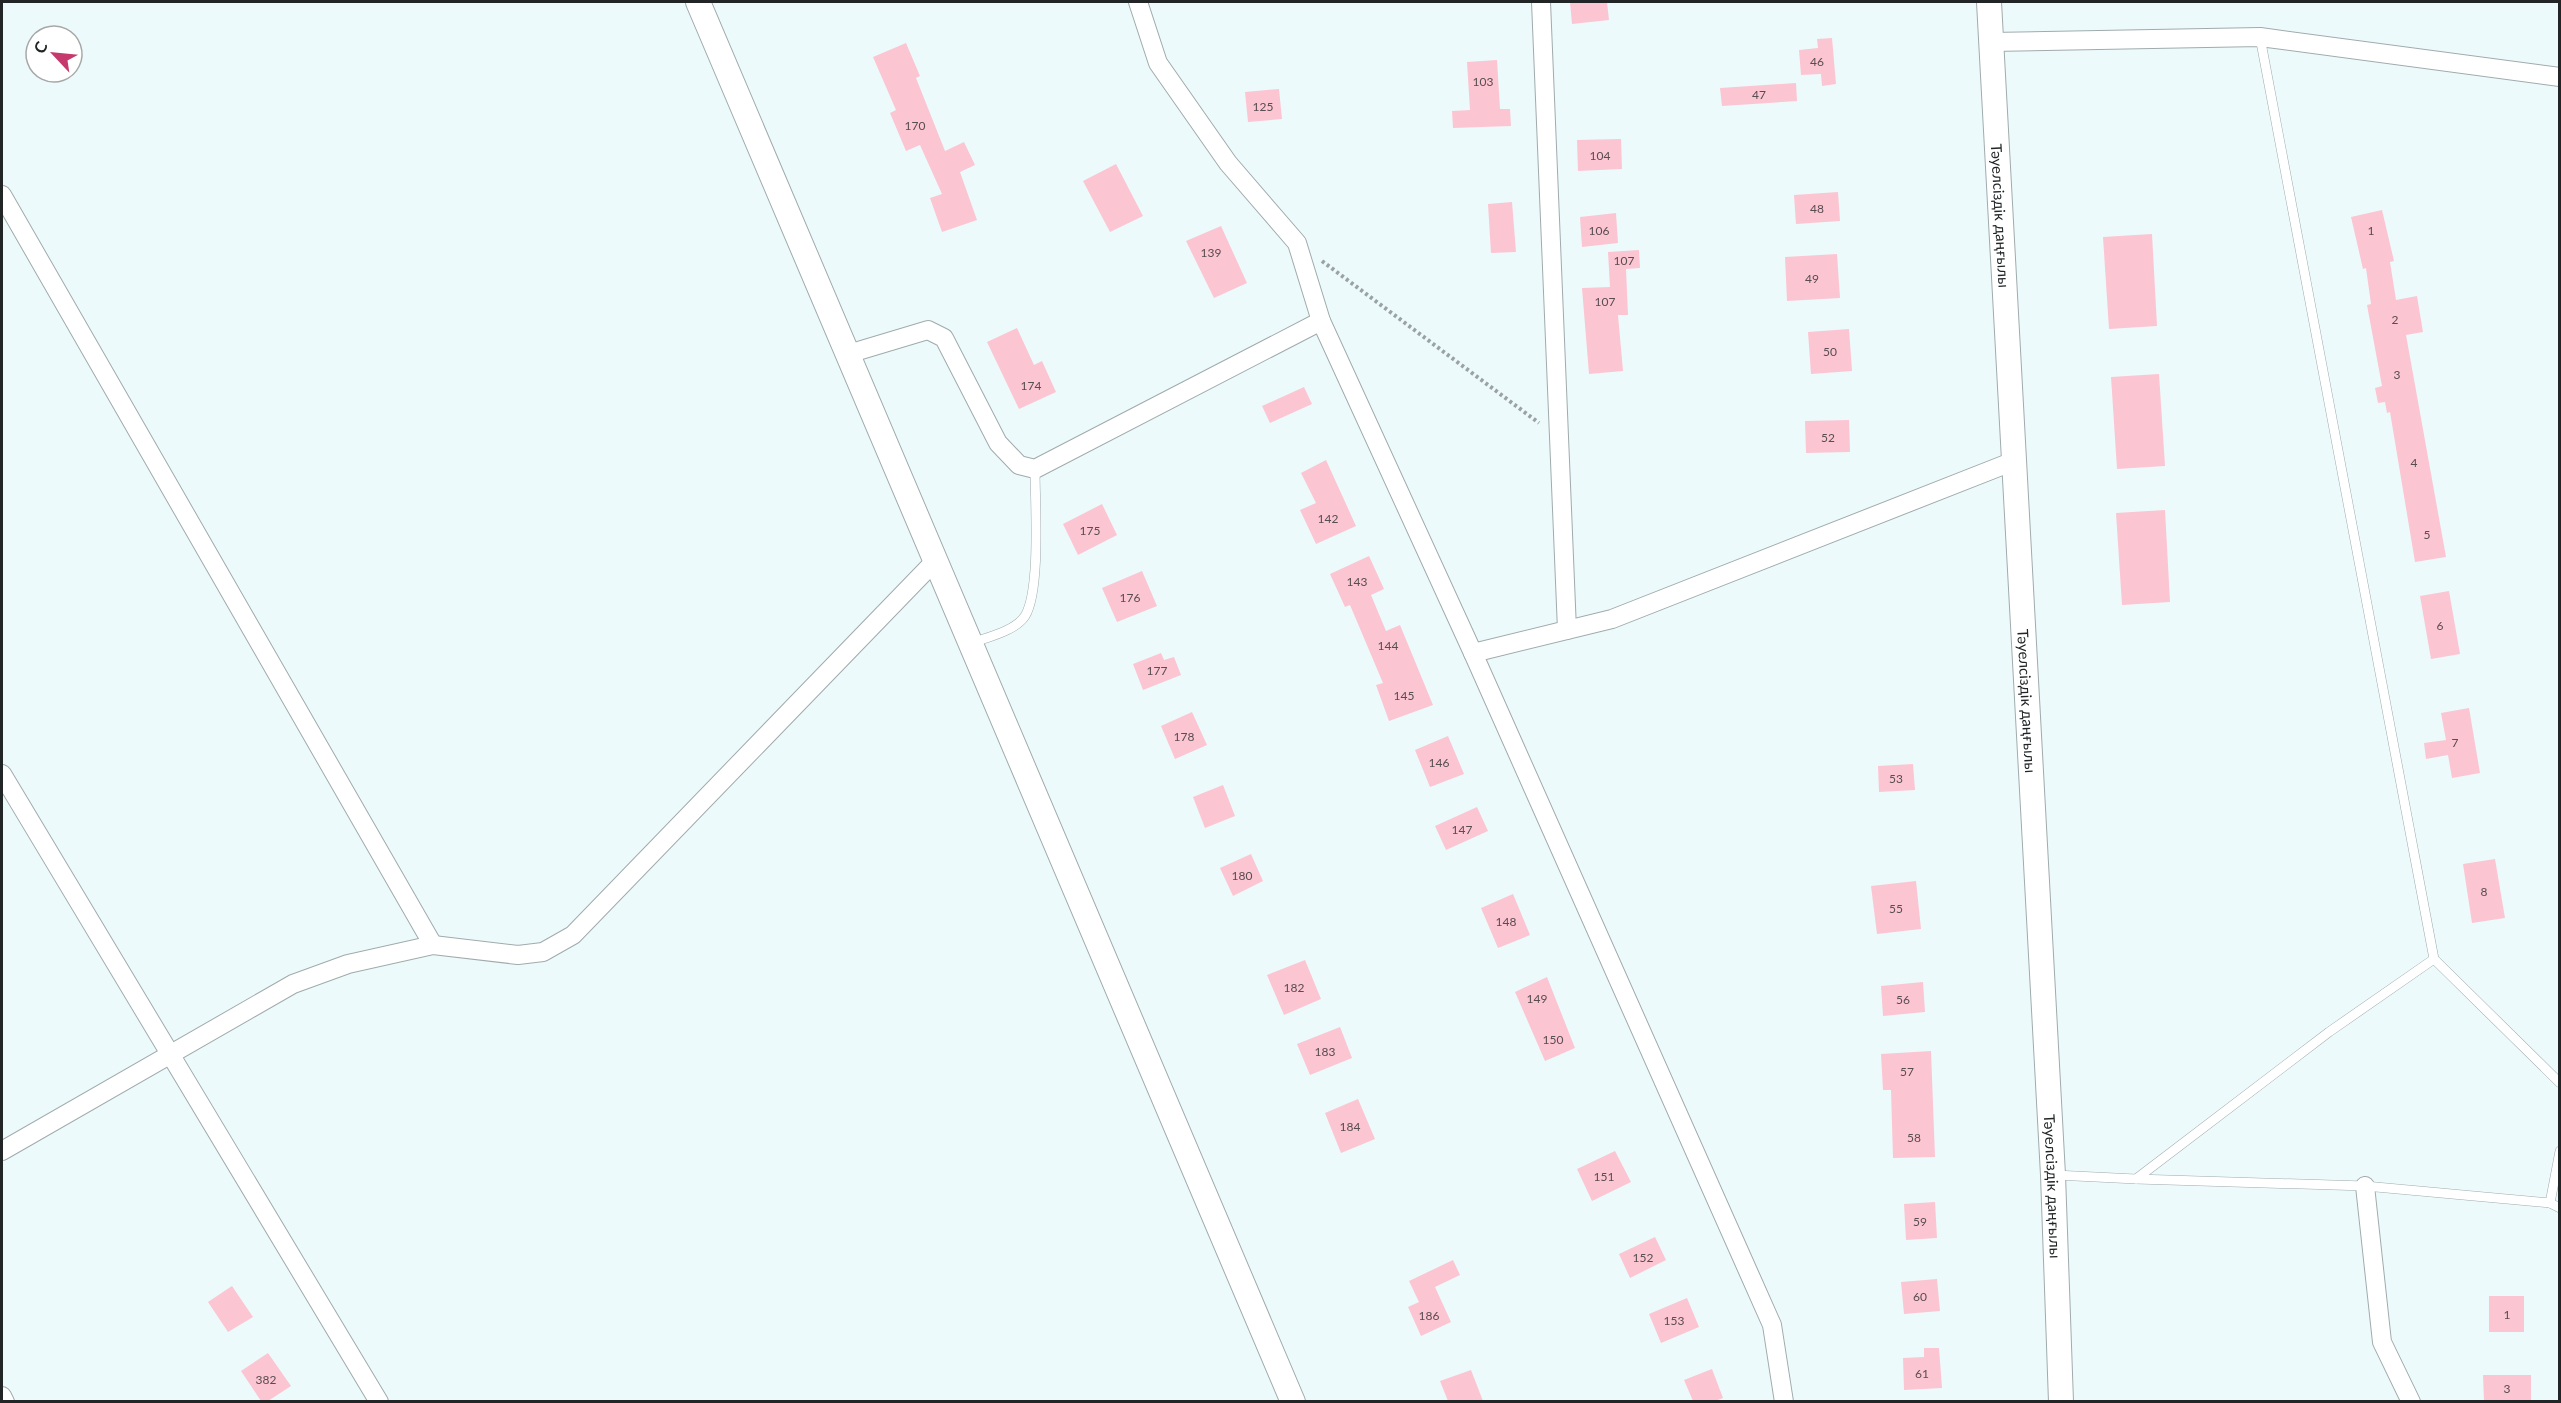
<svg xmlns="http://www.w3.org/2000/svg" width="2561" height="1403" font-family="Lato,sans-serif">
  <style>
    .building { fill: #fcc5d2 }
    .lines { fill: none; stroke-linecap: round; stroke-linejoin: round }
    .lane-casing { stroke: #a0abac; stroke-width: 10 }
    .street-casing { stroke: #a0abac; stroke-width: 20 }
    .secondary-casing { stroke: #a0abac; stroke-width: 26 }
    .path { stroke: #9aa3a4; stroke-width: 4; stroke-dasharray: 3 3; stroke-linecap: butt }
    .lane { stroke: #fff; stroke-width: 9 }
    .street { stroke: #fff; stroke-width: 18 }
    .secondary { stroke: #fff; stroke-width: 24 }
    .labels { text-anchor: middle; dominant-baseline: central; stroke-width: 5; stroke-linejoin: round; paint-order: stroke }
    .number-label { font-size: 12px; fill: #584d51 }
    .street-label { font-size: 15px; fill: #212526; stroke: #fff }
  </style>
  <rect width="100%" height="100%" fill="#edfafb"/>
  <g class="building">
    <path d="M1570,2h37l2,18 -37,4z"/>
    <path d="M1832,38l4,46 -14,2 -1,-12 -20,1 -2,-25 19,-2 -1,-9z"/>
    <path d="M906,43l14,33 -4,2 29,73 19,-9 11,23 -15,7 17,48 -35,12 -12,-34 12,-4 -22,-49 -14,6 -16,-38 6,-3 -23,-53z"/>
    <path d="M1497,60l3,49h10l1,17 -58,2 -1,-17 18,-1 -3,-48z"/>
    <path d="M1796,83l1,18 -75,5 -2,-18z"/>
    <path d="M1279,89l3,30 -34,3 -3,-30z"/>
    <path d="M1621,139l1,30 -44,2 -1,-31z"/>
    <path d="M1116,164l27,52 -33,16 -27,-51z"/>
    <path d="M1838,192l2,29 -44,3 -2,-29z"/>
    <path d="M1512,202l4,50 -25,1 -3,-49z"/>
    <path d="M2382,210l12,51 -4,1 6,38 21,-4 6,36 -17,3 40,222 -31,5 -25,-150 -3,1 -2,-11 -7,1 -3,-15 7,-2 -15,-81 4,-1 -5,-36 -3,1 -12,-52z"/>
    <path d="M1616,213l2,30 -36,4 -2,-30z"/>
    <path d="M1221,226l26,57 -33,15 -28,-57z"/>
    <path d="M2152,234l5,92 -48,3 -6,-92z"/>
    <path d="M1639,250l1,18 -14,1 2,46h-10l5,56 -34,3 -7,-86 28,-1 -2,-35z"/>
    <path d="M1837,254l3,44 -53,3 -2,-44z"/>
    <path d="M1017,328l17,37 8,-4 14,31 -37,17 -32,-67z"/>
    <path d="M1849,329l3,42 -41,3 -3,-42z"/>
    <path d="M2159,374l6,92 -48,3 -6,-92z"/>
    <path d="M1304,387l8,17 -42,19 -8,-17z"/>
    <path d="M1849,420l1,32 -44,1 -1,-32z"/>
    <path d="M1326,460l30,66 -40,18 -16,-34 16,-7 -15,-30z"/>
    <path d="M1102,504l15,31 -39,20 -15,-31z"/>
    <path d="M2165,510l5,92 -48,3 -6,-92z"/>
    <path d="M1369,556l15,33 -13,6 15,36 14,-6 33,80 -44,16 -13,-36 7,-2 -33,-78 -5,2 -15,-33z"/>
    <path d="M1142,571l15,35 -40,16 -15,-34z"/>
    <path d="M2449,591l11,63 -29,5 -11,-63z"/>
    <path d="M1161,653l3,7 10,-3 7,18 -38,15 -10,-26z"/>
    <path d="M2469,708l11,65 -28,5 -4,-23 -22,4 -2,-16 22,-3 -5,-27z"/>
    <path d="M1192,712l15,33 -32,14 -14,-33z"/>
    <path d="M1448,736l16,38 -34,13 -15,-37z"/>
    <path d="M1913,764l2,26 -36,2 -1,-26z"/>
    <path d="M1223,785l12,31 -30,12 -12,-31z"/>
    <path d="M1477,807l11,24 -42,19 -11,-24z"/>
    <path d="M1251,854l12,27 -30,15 -13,-28z"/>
    <path d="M2495,859l10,59 -33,5 -9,-59z"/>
    <path d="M1916,881l5,48 -44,5 -6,-48z"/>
    <path d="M1513,894l17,41 -32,13 -17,-40z"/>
    <path d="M1305,960l16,39 -37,16 -17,-40z"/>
    <path d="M1547,977l28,71 -30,13 -30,-69z"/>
    <path d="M1923,982l2,30 -42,4 -2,-30z"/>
    <path d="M1340,1027l12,31 -42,17 -13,-31z"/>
    <path d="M1931,1051l4,106 -42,1 -2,-68h-8l-2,-36z"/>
    <path d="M1358,1099l17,40 -34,14 -16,-40z"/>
    <path d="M1615,1151l16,31 -39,19 -15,-32z"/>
    <path d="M1935,1202l2,36 -31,2 -2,-36z"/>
    <path d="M1655,1237l11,23 -36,18 -11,-24z"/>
    <path d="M1453,1260l7,15 -25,12 16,35 -30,14 -13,-29 11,-5 -10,-21z"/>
    <path d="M1937,1279l3,32 -36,3 -3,-32z"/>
    <path d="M232,1286l21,31 -25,15 -20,-30z"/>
    <rect x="2489" y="1296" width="35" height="36"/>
    <path d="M1687,1298l12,29 -38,16 -12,-29z"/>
    <path d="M1924,1348h15l3,40 -38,2 -1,-32 21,-1z"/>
    <path d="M268,1353l23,33 -23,15h-7l-20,-30z"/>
    <path d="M1712,1369l11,29 -8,3h-22l-9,-21z"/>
    <path d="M1471,1370l12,31h-35l-8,-20z"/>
    <path d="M2483,1375h48v26h-47z"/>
  </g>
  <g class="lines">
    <defs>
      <g id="lane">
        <path d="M972,643c16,-6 43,-12 53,-27 16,-26 10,-115 10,-147"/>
        <path d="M2434,959l126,124"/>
        <path d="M2055,1175l81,4 193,-147 105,-73 -174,-922"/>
        <path d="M2136,1179l229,7 185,17 10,5"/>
        <path d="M2550,1203l10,-52"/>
      </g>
      <g id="street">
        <path d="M1138,2l20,61 70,100 69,80 24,78 152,332 299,672 12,77"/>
        <path d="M1541,2l26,628"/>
        <path d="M1991,42l269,-5 300,40"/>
        <path d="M2,195l431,750"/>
        <path d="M848,354l80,-24 16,8 54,105 21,22 16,4 286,-148"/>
        <path d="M1473,653l139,-34 402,-158"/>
        <path d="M2,774l377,628"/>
        <path d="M2,1151l291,-167 55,-20 85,-19 85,10 25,-3 30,-17 363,-375"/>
        <path d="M2365,1186l17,156 29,60"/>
        <path d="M2,1396l3,6"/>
      </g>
      <g id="secondary">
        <path d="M698,2l595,1400"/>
        <path id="s1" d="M1989,2l64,1173 8,227"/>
      </g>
    </defs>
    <use href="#lane" class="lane-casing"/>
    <use href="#street" class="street-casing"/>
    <use href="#secondary" class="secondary-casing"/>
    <path class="path" d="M1322,261l217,162"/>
    <use href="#lane" class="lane"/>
    <use href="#street" class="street"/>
    <use href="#secondary" class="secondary"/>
  </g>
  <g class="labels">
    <g class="number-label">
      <text x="1817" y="61">46</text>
      <text x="1483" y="81">103</text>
      <text x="1759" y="94">47</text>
      <text x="1263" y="106">125</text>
      <text x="915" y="125">170</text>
      <text x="1600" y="155">104</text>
      <text x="1817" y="208">48</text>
      <text x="1599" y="230">106</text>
      <text x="2371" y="230">1</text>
      <text x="1211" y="252">139</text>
      <text x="1624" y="260">107</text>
      <text x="1812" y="278">49</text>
      <text x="1605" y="301">107</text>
      <text x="2395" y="319">2</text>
      <text x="1830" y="351">50</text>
      <text x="2397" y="374">3</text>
      <text x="1031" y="385">174</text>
      <text x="1828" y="437">52</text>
      <text x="2414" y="462">4</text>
      <text x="1328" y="518">142</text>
      <text x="1090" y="530">175</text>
      <text x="2427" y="534">5</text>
      <text x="1357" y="581">143</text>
      <text x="1130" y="597">176</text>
      <text x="2440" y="625">6</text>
      <text x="1388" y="645">144</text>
      <text x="1157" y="670">177</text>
      <text x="1404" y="695">145</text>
      <text x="1184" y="736">178</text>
      <text x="2455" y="742">7</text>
      <text x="1439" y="762">146</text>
      <text x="1896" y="778">53</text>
      <text x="1462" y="829">147</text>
      <text x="1242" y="875">180</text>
      <text x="2484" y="891">8</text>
      <text x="1896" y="908">55</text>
      <text x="1506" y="921">148</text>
      <text x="1294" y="987">182</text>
      <text x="1537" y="998">149</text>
      <text x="1903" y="999">56</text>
      <text x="1553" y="1039">150</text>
      <text x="1325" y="1051">183</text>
      <text x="1907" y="1071">57</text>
      <text x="1350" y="1126">184</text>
      <text x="1914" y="1137">58</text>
      <text x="1604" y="1176">151</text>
      <text x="1920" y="1221">59</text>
      <text x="1643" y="1257">152</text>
      <text x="1920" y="1296">60</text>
      <text x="2507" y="1314">1</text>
      <text x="1429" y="1315">186</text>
      <text x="1674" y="1320">153</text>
      <text x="1922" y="1373">61</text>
      <text x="266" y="1379">382</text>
      <text x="2507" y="1388">3</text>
    </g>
    <g class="street-label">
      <text stroke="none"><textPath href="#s1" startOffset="214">Тәуелсіздік даңғылы</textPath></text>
      <text stroke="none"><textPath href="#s1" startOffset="700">Тәуелсіздік даңғылы</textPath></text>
      <text stroke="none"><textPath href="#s1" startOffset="1186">Тәуелсіздік даңғылы</textPath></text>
    </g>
  </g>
  <rect width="2561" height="1403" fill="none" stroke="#212526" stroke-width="6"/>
  <g transform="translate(54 54) rotate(296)"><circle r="28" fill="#ffffff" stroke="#a6a8a8" stroke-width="1.5"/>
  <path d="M0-4.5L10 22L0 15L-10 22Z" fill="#c5396c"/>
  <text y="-9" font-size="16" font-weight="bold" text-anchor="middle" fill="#212526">С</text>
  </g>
</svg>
